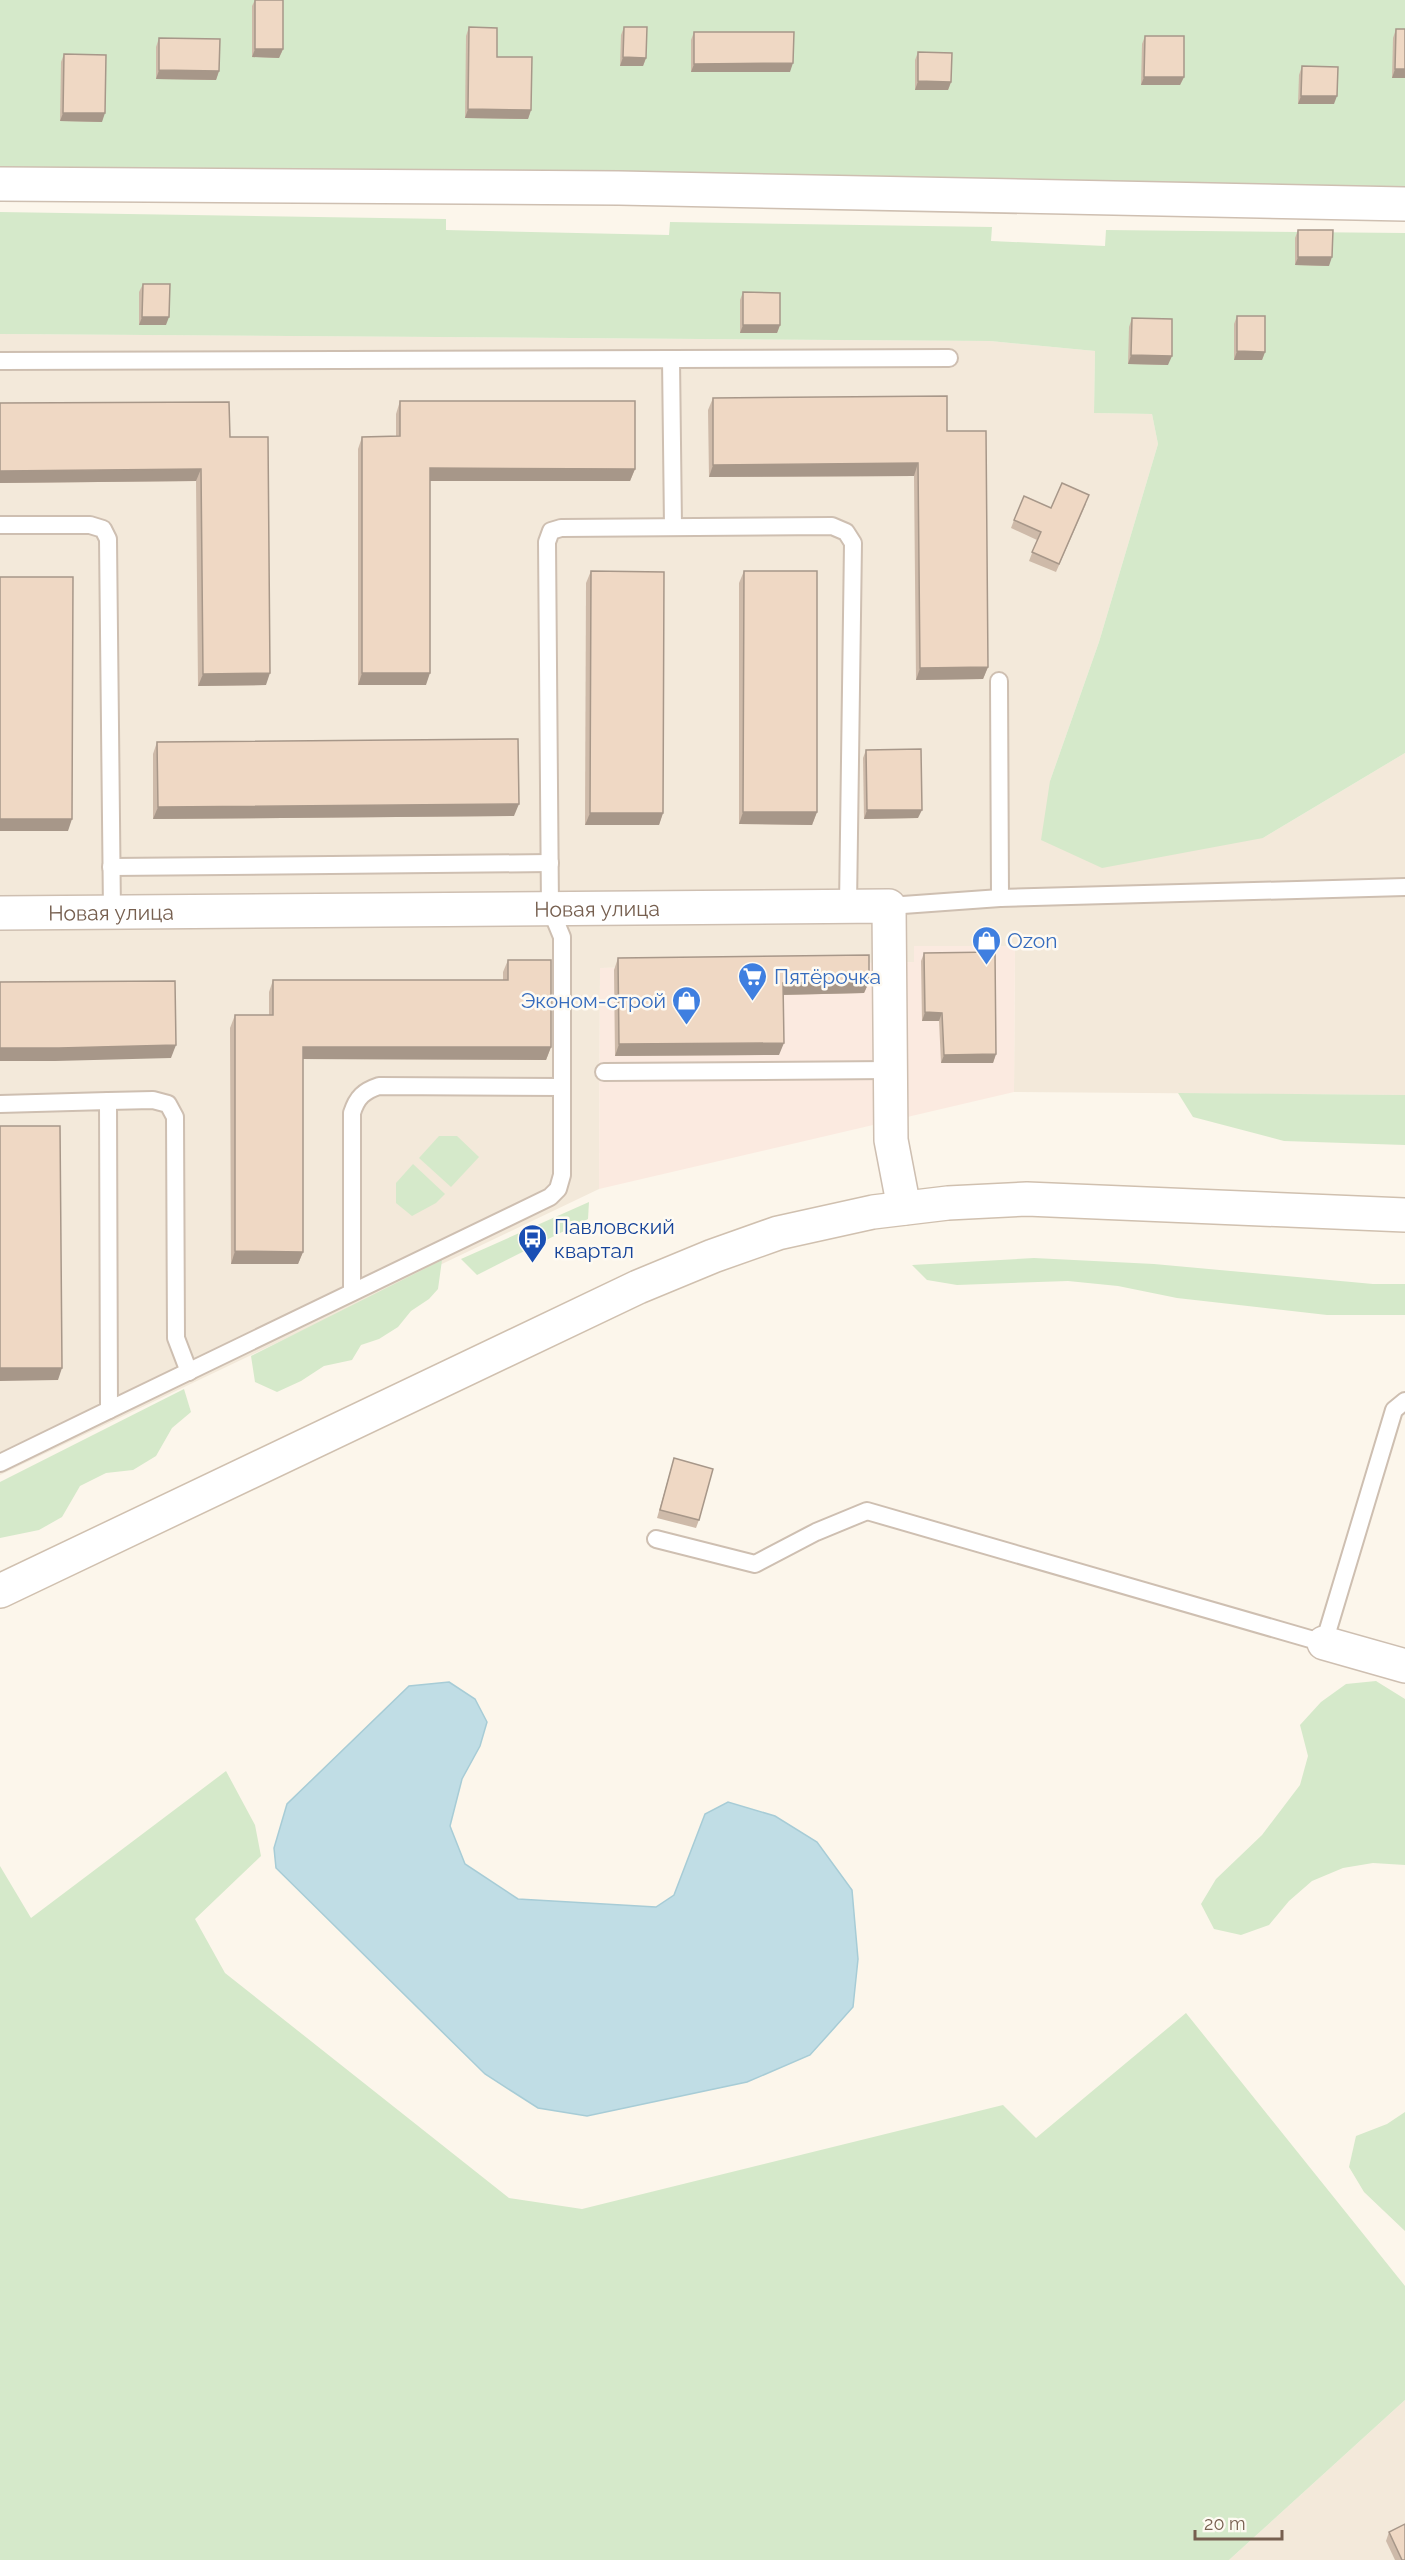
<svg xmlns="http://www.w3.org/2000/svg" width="1405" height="2560" font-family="Raleway,sans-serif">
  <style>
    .residential { fill: #f3e9da }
    .commercial { fill: #fbeae0 }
    .green { fill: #d5e9ca }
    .water { fill: #c0dde5; stroke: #a7ccd6; stroke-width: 1.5 }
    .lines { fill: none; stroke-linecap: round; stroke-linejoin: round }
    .lane-casing { stroke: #cebfb1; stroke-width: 20 }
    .street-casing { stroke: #cebfb1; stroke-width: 36 }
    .secondary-casing { stroke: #d0c0af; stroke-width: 36 }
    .lane { stroke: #fff; stroke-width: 16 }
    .street { stroke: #fff; stroke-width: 33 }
    .secondary { stroke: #fff; stroke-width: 33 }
    .wall { fill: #cebaa9 }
    .shaded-wall { fill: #a79789 }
    .building { fill: #efd8c4; stroke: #a79789; stroke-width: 1.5 }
    .labels { text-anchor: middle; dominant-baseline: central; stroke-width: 5; stroke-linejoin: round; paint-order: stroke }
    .street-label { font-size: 21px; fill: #765f4f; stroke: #fefaf2 }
    .shop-label { font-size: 21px; fill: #366cbe; stroke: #fefaf2; text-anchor: start }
    .transit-label { font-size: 21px; fill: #164399; stroke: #fefaf2; text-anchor: start }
  </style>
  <rect width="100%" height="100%" fill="#fcf6eb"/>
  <g class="residential">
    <path d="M0,334l990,7 105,10 -1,62 58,1 6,30 -59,198 -49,139 213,57 142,-85v342l-391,-3 1,-146h-100l-1,16 -314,6 -1,221 -599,286z"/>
    <path d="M1405,2400v160h-176z"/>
  </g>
  <path class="commercial" d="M914,946h101l-1,146 -415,97 1,-221 314,-6z"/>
  <g class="green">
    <path d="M0,0h1405v195l-1405,-27z"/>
    <path d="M0,212l446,7v11l223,5 1,-13 322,5 -1,14 114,5 1,-16 299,3v520l-142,85 -161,30 -61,-28 9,-59 49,-139 59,-198 -6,-30 -58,-1 1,-62 -105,-10 -990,-7z"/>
    <path d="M1178,1093l227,2v50l-121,-4 -91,-24z"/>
    <path d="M439,1136h18l22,21 -28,30 -32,-29z"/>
    <path d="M413,1164l32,30 -9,9 -24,13 -16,-13v-20z"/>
    <path d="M589,1202l-1,17 -111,56 -16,-16z"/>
    <path d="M1034,1258l120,6 219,20h32v31h-78l-150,-17 -59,-12 -50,-5 -111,4 -30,-5 -15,-15z"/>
    <path d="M442,1260l-4,29 -9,10 -18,12 -13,16 -19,12 -18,6 -9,15 -28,6 -23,15 -24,11 -22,-10 -4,-26z"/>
    <path d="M184,1389l7,23 -19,16 -16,28 -23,14 -27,3 -26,13 -18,31 -23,13 -39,8v-56z"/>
    <path d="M1376,1681l29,18v166l-32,-2 -30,5 -31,13 -23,20 -20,24 -28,10 -27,-6 -13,-25 15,-25 46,-44 38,-50 8,-29 -8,-31 21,-23 25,-18z"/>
    <path d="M226,1771l29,54 6,31 -66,63 30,54 284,225 73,11 421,-104 33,33 150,-125 219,273v114l-176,160h-1229v-694l31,52z"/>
    <path d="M1405,2112v119l-41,-39 -15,-25 7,-31 31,-12z"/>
  </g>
  <path class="water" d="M449,1682l26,17 12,23 -7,24 -18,33 -12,47 15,38 53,35 138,8 18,-12 31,-81 23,-12 47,14 42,26 35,48 6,69 -5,48 -43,48 -63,27 -160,34 -49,-8 -53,-34 -209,-206 -2,-20 13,-44 122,-118z"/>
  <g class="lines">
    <defs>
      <g id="lane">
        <path d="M671,359l278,-1"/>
        <path d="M0,361l671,-2 2,168"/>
        <path d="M0,525h90l13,4 5,10 4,373"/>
        <path d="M999,681l1,217"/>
        <path d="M111,867l439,-4"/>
        <path d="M889,906l111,-8 405,-11"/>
        <path d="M604,1072l286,-2"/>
        <path d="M108,1101l45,-1 15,4 7,13 1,221 13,34"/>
        <path d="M0,1104l108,-3 1,309 -109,53"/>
        <path d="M352,1292v-179c5,-16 12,-22 27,-27l183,1"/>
        <path d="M109,1410l441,-213 8,-8 4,-14v-238l-12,-29 -3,-366 4,-11 10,-3 271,-2 14,6 7,11 -5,363"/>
        <path d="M656,1539l99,25 61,-32 51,-21 457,132 70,-233 11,-9"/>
      </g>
      <g id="street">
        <path d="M0,184l619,4 786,16"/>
        <path id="s1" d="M0,913l889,-7 2,234 13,68"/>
        <path d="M1324,1643l81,23"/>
      </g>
      <path id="secondary" d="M0,1591l638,-304 75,-31 65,-23 95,-21 75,-9 79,-4 378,16"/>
    </defs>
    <use href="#lane" class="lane-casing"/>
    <use href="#street" class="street-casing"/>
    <use href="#secondary" class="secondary-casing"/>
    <use href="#lane" class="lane"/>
    <use href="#street" class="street"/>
    <use href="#secondary" class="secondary"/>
  </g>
  <g class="wall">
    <path d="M255,0l28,49 -4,9 -27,-1v-51z"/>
    <path d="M469,27l28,30 34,53 -3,9 -63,-1 1,-82z"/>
    <path d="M624,27l22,31 -3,8h-23l1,-31z"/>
    <path d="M1396,29l9,49h-13l1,-40z"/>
    <path d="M694,32l96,40h-99v-32z"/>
    <path d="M1145,36l39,41 -4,8h-39l1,-41z"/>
    <path d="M159,38l60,33 -3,9 -60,-1v-32z"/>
    <path d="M918,52l33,30 -3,8h-33v-30z"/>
    <path d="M64,54l38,68 -42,-1 1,-59z"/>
    <path d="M1302,66l32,38h-36l1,-29z"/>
    <path d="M1298,230l31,36 -34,-1v-27z"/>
    <path d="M143,284l23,41h-27v-33z"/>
    <path d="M743,292l37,33 -3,8h-37v-33z"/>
    <path d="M1237,316l28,36 -3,8h-28v-36z"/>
    <path d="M1132,318l36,47 -40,-1 1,-37z"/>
    <path d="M713,398l234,33 41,236 -5,12 -67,1 -2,-204 -205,1 -1,-67z"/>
    <path d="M400,401l235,68 -5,12h-200l-4,204h-68v-236l4,-12 34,-1v-22z"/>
    <path d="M0,403l230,34 36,248 -68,1 -2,-205 -196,2z"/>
    <path d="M1086,504l-30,68 -27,-11 8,-21 -26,-12 3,-8z"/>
    <path d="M591,571l72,242 -4,12h-74l1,-242z"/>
    <path d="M744,571l73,241 -5,13 -73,-1v-241z"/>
    <path d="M157,742l357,74 -361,3v-65z"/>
    <path d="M866,750l52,68 -54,1 -1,-61z"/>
    <path d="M924,953l72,101 -3,9h-52l-2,-42h-17l-1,-60z"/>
    <path d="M618,958l251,24 -5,11 -81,2 -4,60 -164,1 -1,-86z"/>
    <path d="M508,960l43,87 -5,13 -243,-1v193l-5,12h-67l-1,-236 5,-13h34v-23l4,-12h230v-8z"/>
    <path d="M674,1458l25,62 -3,8 -39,-10z"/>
    <path d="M1389,2532l16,28h-10l-9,-19z"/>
  </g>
  <g class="shaded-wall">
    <path d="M255,49h28l-4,9 -27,-1z"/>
    <path d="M623,57l23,1 -3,8h-23z"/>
    <path d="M793,63l-3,9h-99l3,-8z"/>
    <path d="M1395,69h10v9h-13z"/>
    <path d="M159,70l60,1 -3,9 -60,-1z"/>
    <path d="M1144,77h40l-4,8h-39z"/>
    <path d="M918,81l33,1 -3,8h-33z"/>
    <path d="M1301,96h36l-3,8h-36z"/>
    <path d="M468,109l63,1 -3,9 -63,-1z"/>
    <path d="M63,113h42l-3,9 -42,-1z"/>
    <path d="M1298,257h34l-3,9 -34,-1z"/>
    <path d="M142,317h27l-3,8h-27z"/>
    <path d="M743,325h37l-3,8h-37z"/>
    <path d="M1237,351l28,1 -3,8h-28z"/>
    <path d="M1131,355l41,1 -4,9 -40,-1z"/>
    <path d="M918,463l-4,13 -205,1 4,-12z"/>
    <path d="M430,468l205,1 -5,12h-204z"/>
    <path d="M201,469l-5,12 -196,2v-12z"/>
    <path d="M988,667l-5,12 -67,1 4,-12z"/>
    <path d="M270,673l-4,12 -68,1 5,-12z"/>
    <path d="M362,673h68l-4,12h-68z"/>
    <path d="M519,804l-5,12 -361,3 5,-12z"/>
    <path d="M867,810h55l-4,8 -54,1z"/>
    <path d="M743,812h74l-5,13 -73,-1z"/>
    <path d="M590,813h73l-4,12h-74z"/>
    <path d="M0,819h72l-4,12h-68z"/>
    <path d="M869,982l-5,11 -85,2 4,-12z"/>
    <path d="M925,1012l17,1 -3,8h-17z"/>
    <path d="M784,1043l-5,12 -164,1 4,-12z"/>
    <path d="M176,1045l-5,13 -116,3h-55v-13z"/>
    <path d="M303,1047h248l-5,13 -248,-1z"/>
    <path d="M996,1054l-3,9h-52l3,-8z"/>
    <path d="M235,1251l68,1 -5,12h-67z"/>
    <path d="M0,1368h62l-4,12 -58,1z"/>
  </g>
  <g class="building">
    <rect x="255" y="0" width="28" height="49"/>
    <path d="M469,27l28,1v29h35l-1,53 -63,-1z"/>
    <path d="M624,27h23l-1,31 -23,-1z"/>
    <path d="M1396,29h9v40h-10z"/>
    <path d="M694,32h100l-1,31 -99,1z"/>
    <path d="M1145,36h39v41h-40z"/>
    <path d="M159,38l61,1 -1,32 -60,-1z"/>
    <path d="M918,52l34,1 -1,29 -33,-1z"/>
    <path d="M64,54l42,1 -1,58h-42z"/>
    <path d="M1302,66l36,1 -1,29h-36z"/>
    <path d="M1298,230h35l-1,27h-34z"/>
    <path d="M143,284h27l-1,33h-27z"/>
    <path d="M743,292l37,1v32h-37z"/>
    <path d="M1237,316h28v36l-28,-1z"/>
    <path d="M1132,318l40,1v37l-41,-1z"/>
    <path d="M947,396v35h39l2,236 -68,1 -2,-205 -205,2v-67z"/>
    <path d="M400,401h235v68l-205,-1v205h-68v-236l38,-1z"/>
    <path d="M229,402l1,35h38l2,236 -67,1 -2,-205 -201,2v-68z"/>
    <path d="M1062,483l27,12 -30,69 -27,-12 9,-20 -27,-12 10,-24 27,12z"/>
    <path d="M591,571l73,1 -1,241h-73z"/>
    <path d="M744,571h73v241h-74z"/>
    <path d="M0,577h73l-1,242h-72z"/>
    <path d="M518,739l1,65 -361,3 -1,-65z"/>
    <path d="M921,749l1,61h-55l-1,-60z"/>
    <path d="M995,952l1,102 -52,1 -2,-42 -17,-1 -1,-59z"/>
    <path d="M869,955v27l-86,1 1,60 -165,1 -1,-86z"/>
    <path d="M508,960h43v87h-248v205l-68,-1v-236h38v-35h235z"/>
    <path d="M175,981l1,64 -117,3h-59v-66z"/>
    <path d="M0,1126h60l2,242h-62z"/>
    <path d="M674,1458l39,11 -14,51 -39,-10z"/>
    <path d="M1405,2524v36h-3l-13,-28z"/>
  </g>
  <defs>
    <symbol id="shop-pin" viewBox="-11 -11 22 30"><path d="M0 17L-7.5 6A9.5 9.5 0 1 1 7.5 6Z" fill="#3f7fe0" stroke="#fefaf2"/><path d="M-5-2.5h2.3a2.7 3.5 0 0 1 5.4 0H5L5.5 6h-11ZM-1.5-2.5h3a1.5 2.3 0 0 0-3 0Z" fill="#fff"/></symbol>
    <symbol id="supermarket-pin" viewBox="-11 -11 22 30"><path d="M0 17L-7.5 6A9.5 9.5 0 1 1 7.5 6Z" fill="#3f7fe0" stroke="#fefaf2"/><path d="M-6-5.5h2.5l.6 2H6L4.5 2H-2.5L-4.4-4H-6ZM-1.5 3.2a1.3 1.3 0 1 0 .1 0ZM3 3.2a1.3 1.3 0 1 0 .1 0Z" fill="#fff"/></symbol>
    <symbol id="bus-pin" viewBox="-11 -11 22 30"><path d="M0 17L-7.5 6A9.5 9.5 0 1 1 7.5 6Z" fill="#1a4fb4" stroke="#fefaf2"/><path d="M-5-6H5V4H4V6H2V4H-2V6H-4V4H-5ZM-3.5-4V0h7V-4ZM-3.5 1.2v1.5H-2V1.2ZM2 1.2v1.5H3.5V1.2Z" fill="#fff"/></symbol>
  </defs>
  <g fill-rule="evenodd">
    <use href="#shop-pin" x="970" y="924" width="33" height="45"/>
    <use href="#supermarket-pin" x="736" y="960" width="33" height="45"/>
    <use href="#shop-pin" x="670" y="984" width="33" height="45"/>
    <use href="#bus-pin" x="516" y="1222" width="33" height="45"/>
  </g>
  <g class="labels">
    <g class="street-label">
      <text stroke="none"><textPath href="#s1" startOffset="597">Новая улица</textPath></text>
      <text stroke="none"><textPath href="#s1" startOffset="111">Новая улица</textPath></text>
    </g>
    <g class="shop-label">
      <text x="1007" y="940">Ozon</text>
      <text x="774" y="976">Пятёрочка</text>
      <text x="666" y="1000" text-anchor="end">Эконом-строй</text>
    </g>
    <g class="transit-label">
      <text x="554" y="1226">Павловский<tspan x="554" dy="24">квартал</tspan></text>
    </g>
  </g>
  <path d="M1195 2530v9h87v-9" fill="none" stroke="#765f4f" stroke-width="3"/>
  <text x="1204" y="2530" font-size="18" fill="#765f4f" stroke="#fefaf2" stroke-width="4.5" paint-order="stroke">20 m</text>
</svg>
